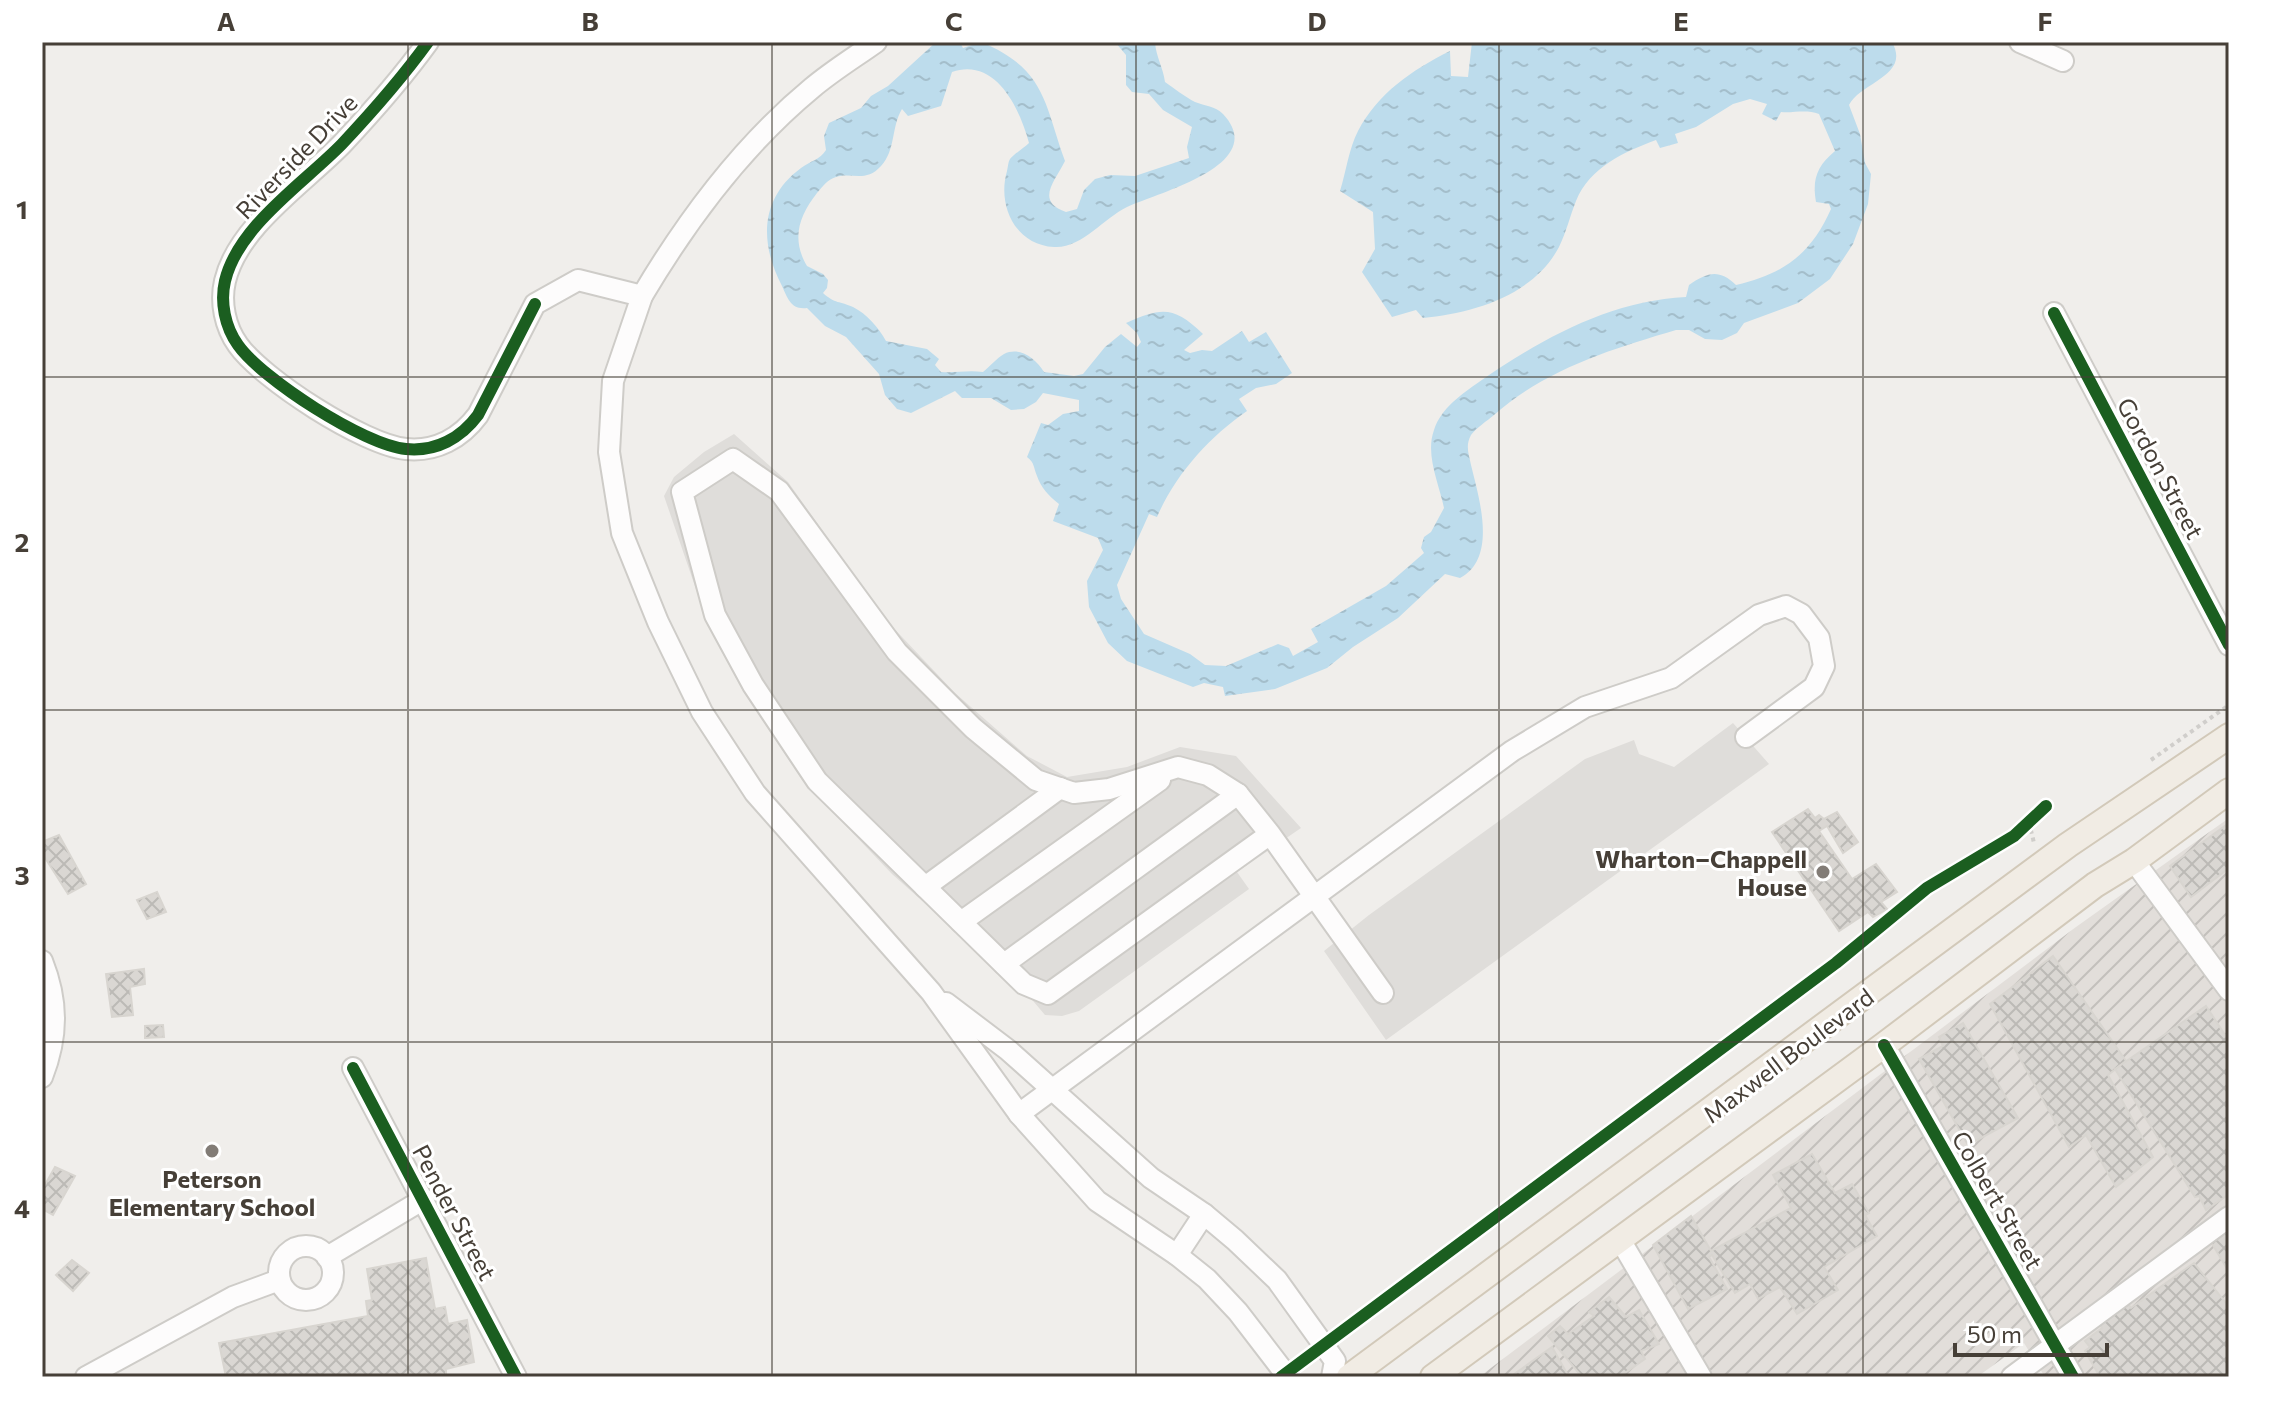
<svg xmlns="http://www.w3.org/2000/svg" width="2271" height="1419" font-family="Commissioner,sans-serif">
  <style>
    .industrial { fill: url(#industrial-furrows) }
    .parking { fill: #dfddda }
    .water { fill: url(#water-ripples) }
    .building { fill: url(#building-cross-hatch); stroke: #d8d5d0; stroke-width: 2 }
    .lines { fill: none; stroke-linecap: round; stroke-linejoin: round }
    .minor-casing { stroke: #ceccc8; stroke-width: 24 }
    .major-casing { stroke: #d2c9b9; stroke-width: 28 }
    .path { stroke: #d0cecb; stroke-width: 4; stroke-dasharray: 4 4; stroke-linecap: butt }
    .minor { stroke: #fdfcfc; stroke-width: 20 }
    .major { stroke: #f1ece4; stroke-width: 24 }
    .cycleway-casing { stroke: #fff; stroke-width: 17 }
    .cycleway { stroke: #1b5e20; stroke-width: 12 }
    .grid { fill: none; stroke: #463f37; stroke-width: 2; stroke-opacity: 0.55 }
    .poi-dot { fill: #827c76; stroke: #fff; stroke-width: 3 }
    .labels { text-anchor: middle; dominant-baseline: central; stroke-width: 6; stroke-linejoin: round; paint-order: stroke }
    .street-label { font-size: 24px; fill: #463f37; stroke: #fff }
    .poi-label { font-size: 24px; font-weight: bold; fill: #463f37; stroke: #fff; text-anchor: end }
    .neatline { fill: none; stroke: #463f37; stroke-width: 3 }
    .grid-label { font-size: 26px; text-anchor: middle; font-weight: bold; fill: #463f37 }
  </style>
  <defs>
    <pattern id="industrial-furrows" width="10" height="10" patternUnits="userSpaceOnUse" patternTransform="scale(2)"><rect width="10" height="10" fill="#e2deda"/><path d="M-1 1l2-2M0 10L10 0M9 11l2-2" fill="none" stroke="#c3c0bc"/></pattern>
    <pattern id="water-ripples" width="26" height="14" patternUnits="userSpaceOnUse" patternTransform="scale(2)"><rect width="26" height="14" fill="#bddcec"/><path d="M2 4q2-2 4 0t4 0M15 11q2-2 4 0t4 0" fill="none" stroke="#a4becb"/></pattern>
    <pattern id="building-cross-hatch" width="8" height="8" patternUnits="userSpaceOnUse" patternTransform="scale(2)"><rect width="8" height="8" fill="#dad7d3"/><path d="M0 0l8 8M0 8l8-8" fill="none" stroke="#bcbab6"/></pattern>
  </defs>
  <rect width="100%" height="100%" fill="#f0eeeb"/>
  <path class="industrial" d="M2229,818v559h-184l-21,-34 -47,34h-498l597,-450z"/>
  <g class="parking">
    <path d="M734,434l54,48 97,137 70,74 72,63 40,21 60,-10 53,-20 56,9 65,72 -64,44 12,17 -170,122 -17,5 -17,-1 -17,-20 -136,-121 -90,-94 -59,-89 -33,-61 -46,-134 10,-19 30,-25z"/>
    <path d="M1733,723l36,41 -383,276 -62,-89 45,-36 216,-156 49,-19 5,14 35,13z"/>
  </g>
  <path class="water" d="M936,42h24l3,6 18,-6c65,27 63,61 84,119 -9,19 -31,40 1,51l11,-3 7,-19 11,-11 15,-4 25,1 54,-18 -2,-11 5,-20 -29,-17 -14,-16 -17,-2 -6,-7v-30l-11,-13h40c1,15 8,25 10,40 9,6 20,15 30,20 10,4 20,4 28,12 48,51 -67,79 -96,93 -23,11 -46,42 -73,40 -39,-2 -57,-42 -47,-76 1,-4 1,-9 3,-12 4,-5 14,-11 19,-16 -9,-34 -33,-86 -77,-71l-11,34 -33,10 -6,-7c-11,18 -6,41 -21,57 -15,17 -29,6 -45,11 -9,3 -13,9 -19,16 -18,23 -26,46 -10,73l16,8 5,6 -1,8 -4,5c12,11 17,8 30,14 14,7 25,20 33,34l41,8 12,10 -4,6 6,7c15,1 27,-2 42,0 6,-5 14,-14 21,-18 16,-8 32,5 40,18l30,4 9,-2 22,-27 16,-13 16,13 4,-5 -4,-9 -11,-10c36,-16 48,-17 77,11l-19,16 6,3 12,-3 10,1 30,-20 7,11 17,-10 26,41 -16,11 -20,4 -17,11 8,12c-38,26 -72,64 -90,106l-8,-3 -32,71 4,14 23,35 46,20 15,11 21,1 52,-22 11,4 4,8 25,-14 -7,-13 75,-43 38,-33 -3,-5 3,-11 7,-5 13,-24c-5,-25 -19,-53 -10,-78 7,-22 28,-36 45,-48 62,-43 130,-81 207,-85l3,-12c19,-13 30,-16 47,0 48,-11 75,-31 95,-76l-2,-5 -13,-2c-4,-23 1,-36 19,-51l-16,-37c-13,-5 -24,-1 -38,-2l-5,9 -14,-7 5,-10 -17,-5 -17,5 -37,23 -21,7 3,9 -18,5 -4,-8c-32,12 -66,27 -80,61 -6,15 -10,32 -17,46 -26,49 -86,66 -136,71l-7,-8 -24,7 -30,-45 13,-23 -2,-37 -33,-21c6,-19 9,-43 18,-60 20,-38 54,-61 92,-80l1,25 17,1 4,-35h420c19,34 -31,40 -43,63l11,29 5,29 6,11 -3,30 -15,40 -23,35 -32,24 -54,20 -7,10 -15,7 -17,-1 -16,-9h-13c-64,19 -130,39 -182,85 -7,6 -18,13 -23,20 -6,11 -2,19 0,30 8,33 27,93 -11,113l-15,-4 -47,44 -45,29 -26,21 -52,21 -50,7 -2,-9 -19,-4 -11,4 -66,-26 -19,-18 -19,-36 -2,-26 16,-31 -5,-12 -45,-17 6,-17c-10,-8 -18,-16 -22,-28 -4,-9 -2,-13 -10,-19l14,-34 7,2 15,-11 16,-3v-11l-36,-7 -7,9 -12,7 -13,1 -20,-12h-29l-7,-7 -44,22 -14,-4 -12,-14 -6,-21 -33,-37 -21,-11 -18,-18c-16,2 -19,-9 -25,-22 -22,-42 -23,-87 19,-118 9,-7 19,-8 25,-18l-2,-14 5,-13 32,-15 10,-12 17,-10z"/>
  <g class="building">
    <path d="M1808,809l7,9 4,-3 5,4 13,-7 21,30 -15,11 -16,-27 -8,5 33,48 24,-15 21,28 -16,10 6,7 -14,8 -5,-5 -29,19 -67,-99z"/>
    <path d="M2229,823v45l-38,29 -21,-31z"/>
    <path d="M59,835l27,49 -18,10 -26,-41v-11z"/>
    <path d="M157,892l9,20 -19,7 -10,-19z"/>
    <path d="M2053,956l73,105 -18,14 45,82 -37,30 -30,-52 -17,12 -79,-143z"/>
    <path d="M144,969l1,15 -15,3 3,28 -21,2 -6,-43z"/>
    <path d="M2206,1006l23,35v153l-23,16 -7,-14 -4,1 -80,-128z"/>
    <path d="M1963,1023l55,95 -50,27 -49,-86 24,-13 -4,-9z"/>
    <path d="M163,1025l1,12 -19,1v-12z"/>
    <path d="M1812,1154l23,39 17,-9 17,29 -4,2 12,21 -53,31 14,23 -41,24 -17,-27 -22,12 -8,-15 -15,9 -23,-38 -3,2 18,32 -39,20 -35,-64 38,-29 20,35 80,-43 -18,-33z"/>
    <path d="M55,1167l20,9 -22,39 -11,-6v-19z"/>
    <path d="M2224,1229l5,7v36l-21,-35z"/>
    <path d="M426,1258l9,51 10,-2 3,17 19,-4 7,42 -28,7v8h-220l-7,-34 149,-27 -2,-15 6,-1 -5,-31z"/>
    <path d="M72,1260l17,13 -16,18 -17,-16z"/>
    <path d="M2194,1263l35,44v70h-129l-15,-26 5,-4 -5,-6 17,-13 -3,-5 27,-21 5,6z"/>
    <path d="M1609,1297l17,20 13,-7 20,34 -18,7 4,8 -26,18h-37l-34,-41 12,-10 8,8 26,-18 -5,-4z"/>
    <path d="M1552,1347l17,30h-54l-2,-2z"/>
  </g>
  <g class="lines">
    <defs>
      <g id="minor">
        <path d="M428,42c-26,36 -56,70 -86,102 -38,39 -104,82 -117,137 -5,21 0,46 13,64 24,34 126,100 168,104 30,3 55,-11 72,-34l57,-111 43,-24 64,16 -29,85 -4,71 13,81 36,89 44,90 53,81 176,199 88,122 78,87 80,54 30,24 31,33 50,65"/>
        <path d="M2020,42l43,19"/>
        <path d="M642,296c45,-76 101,-151 170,-208 20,-17 43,-31 64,-46"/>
        <path d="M2054,313l175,332"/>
        <path d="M1270,834l-222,160 -24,-10 -207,-203 -64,-96 -38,-70 -33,-123 51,-33 46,32 118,161 76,76 63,52 38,13 35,-4 69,-22 30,8 30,19 32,40 113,159"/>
        <path d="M2134,861l95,129"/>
        <path d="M925,887l135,-99"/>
        <path d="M961,922l199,-142"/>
        <path d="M42,961c16,40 16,75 0,116"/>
        <path d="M1004,964l234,-170"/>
        <path d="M946,1003l62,47 143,128 53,36 31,26 42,40 58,81 -3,16"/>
        <path d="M1884,1045l189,332"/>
        <path d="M353,1068l163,309"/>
        <path d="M1019,1114l493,-363 73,-44 86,-29 88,-63 27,-9 15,8 18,24 5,28 -10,21 -68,50"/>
        <path d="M1619,1238l82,139"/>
        <circle cx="306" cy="1273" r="27"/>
        <path d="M1177,1255l27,-41"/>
        <path d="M327,1257l97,-58"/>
        <path d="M86,1377l147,-80 46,-17"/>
        <path d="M2012,1377l217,-160"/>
      </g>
      <g id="major">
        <path d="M1349,1377l719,-532 161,-109"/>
        <path d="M1433,1377l451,-332 211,-160 39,-24 95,-70"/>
      </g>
    </defs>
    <use href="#minor" class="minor-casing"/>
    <use href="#major" class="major-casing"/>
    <g class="path">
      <path d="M2151,760l78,-55"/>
      <path d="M2029,822l5,21"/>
    </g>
    <use href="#minor" class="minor"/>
    <use href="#major" class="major"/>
    <defs>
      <g id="cycleway">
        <path d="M428,42c-26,36 -56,70 -86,102 -38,39 -104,82 -117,137 -5,21 0,46 13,64 24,34 126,100 168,104 30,3 55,-11 72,-34l57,-111"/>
        <path d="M2054,313l175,332"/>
        <path d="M1884,1045l189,332"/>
        <path d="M353,1068l163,309"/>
        <path d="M1281,1377l555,-414 91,-75 87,-52 32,-30"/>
      </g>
    </defs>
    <use href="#cycleway" class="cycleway-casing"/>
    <use href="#cycleway" class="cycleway"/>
  </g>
  <path class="grid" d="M408,42v1335M772,42v1335M1136,42v1335M1499,42v1335M1863,42v1335M42,377h2187M42,710h2187M42,1042h2187"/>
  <g class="poi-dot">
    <circle cx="1823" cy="872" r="8"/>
    <circle cx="212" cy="1151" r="8"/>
  </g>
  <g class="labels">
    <g class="street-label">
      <text transform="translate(296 156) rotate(-46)">Riverside Drive</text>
      <text transform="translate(2161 468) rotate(62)">Gordon Street</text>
      <text transform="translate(1788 1055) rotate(-37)">Maxwell Boulevard</text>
      <text transform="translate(1998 1200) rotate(60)">Colbert Street</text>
      <text transform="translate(455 1212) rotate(62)">Pender Street</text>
    </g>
    <g class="poi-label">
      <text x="1807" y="858">Wharton–Chappell<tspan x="1807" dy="28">House</tspan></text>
      <text x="212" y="1178" text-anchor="middle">Peterson<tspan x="212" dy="28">Elementary School</tspan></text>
    </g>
  </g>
  <rect width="2271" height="1419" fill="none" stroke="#ffffff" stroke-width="88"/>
  <path d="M1955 1343v12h152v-12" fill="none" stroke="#463f37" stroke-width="4"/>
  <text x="1967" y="1343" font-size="24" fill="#463f37" stroke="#ffffff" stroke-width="6" paint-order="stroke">50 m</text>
  <rect x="44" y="44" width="2183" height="1331" class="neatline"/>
  <g class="grid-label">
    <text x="226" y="31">A</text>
    <text x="590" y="31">B</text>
    <text x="954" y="31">C</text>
    <text x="1317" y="31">D</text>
    <text x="1681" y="31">E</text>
    <text x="2045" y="31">F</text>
    <text x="22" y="219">1</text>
    <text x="22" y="552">2</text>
    <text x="22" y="885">3</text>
    <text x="22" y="1218">4</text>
  </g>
</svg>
